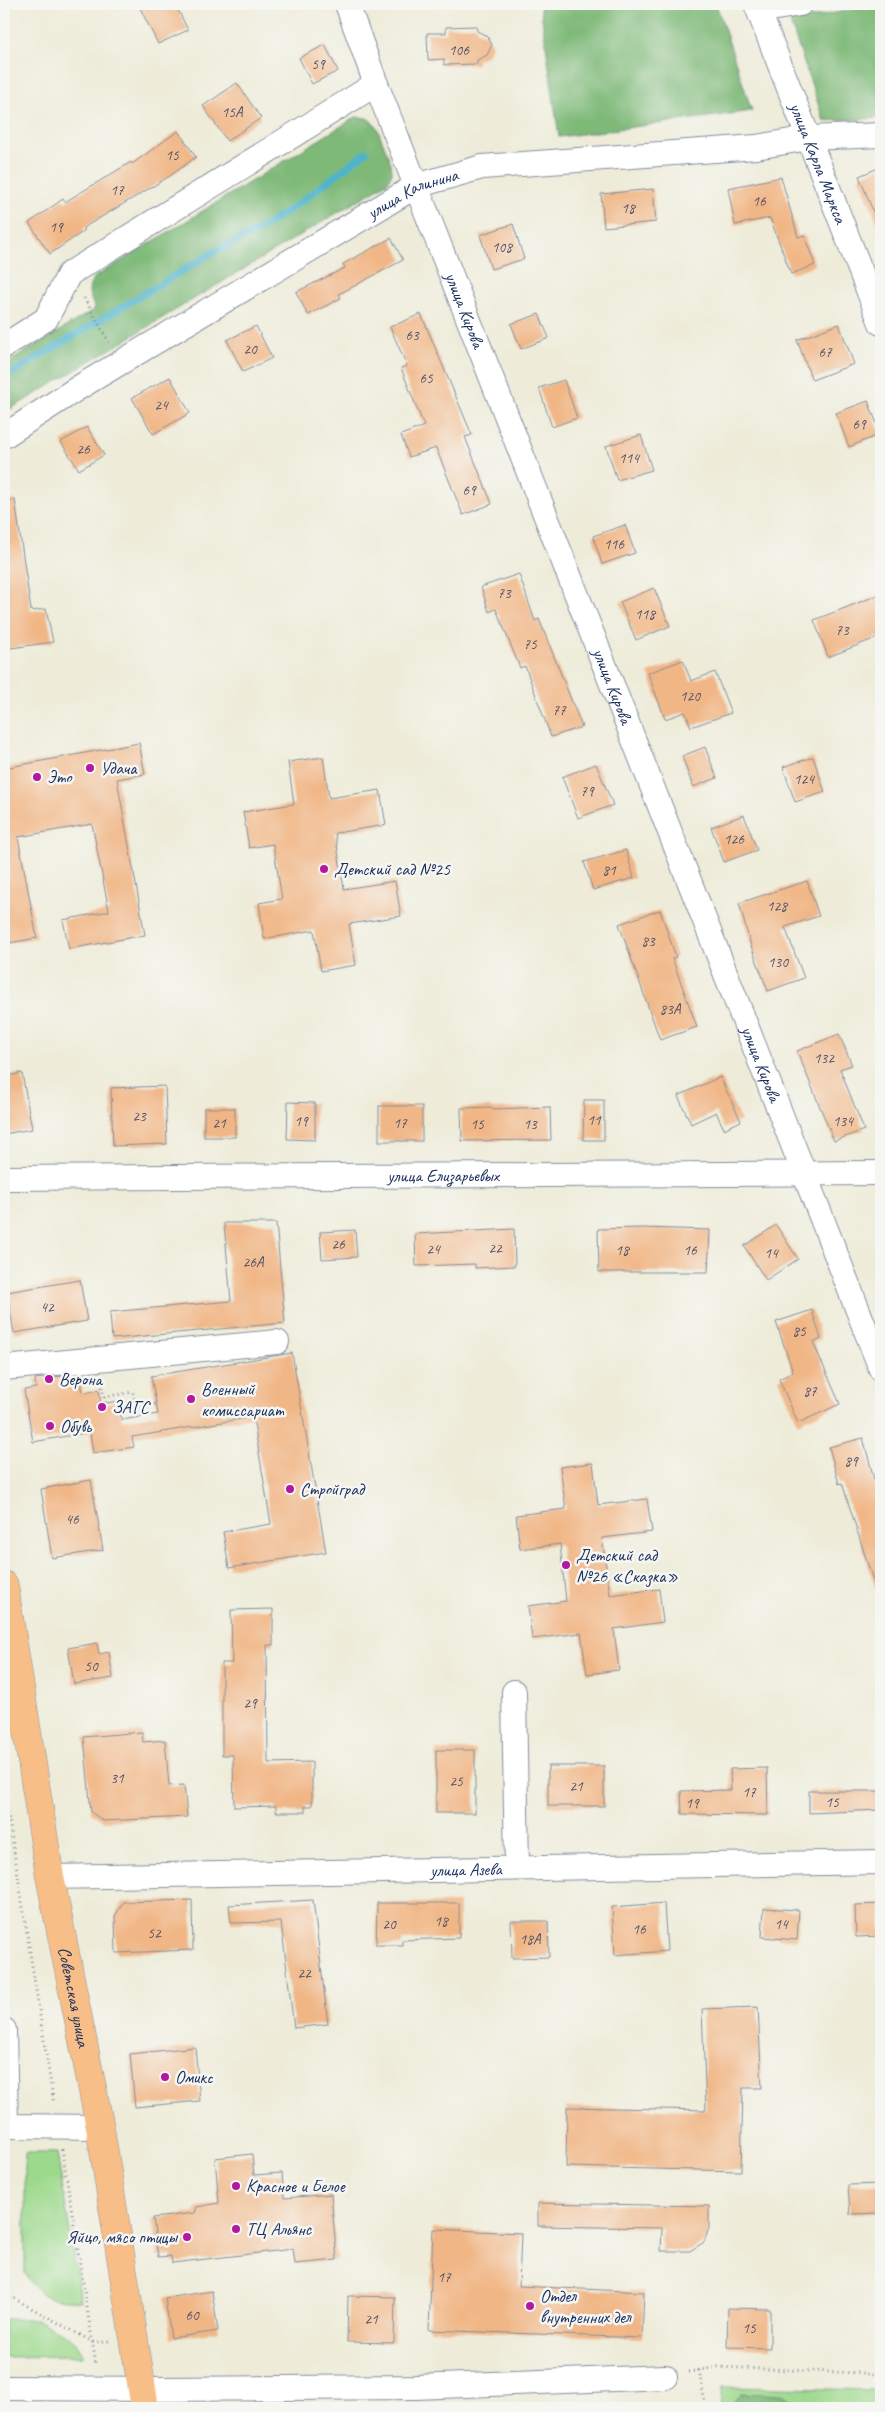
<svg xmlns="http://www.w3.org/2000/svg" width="885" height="2412" font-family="Caveat,sans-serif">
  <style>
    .green { fill: #9dd98c; stroke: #5c8475 }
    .forest { fill: #7eb978; stroke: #4c746b }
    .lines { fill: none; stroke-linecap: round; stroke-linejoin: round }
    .stream { stroke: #4db4cb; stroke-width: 7 }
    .building { fill: #f1b685 }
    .minor-casing { stroke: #848e9c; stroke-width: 26 }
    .major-casing { stroke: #848e9c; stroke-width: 29 }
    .path { stroke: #848e9c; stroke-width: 3; stroke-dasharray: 1 4; stroke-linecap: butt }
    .minor { stroke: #fff; stroke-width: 24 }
    .major { stroke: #f7be88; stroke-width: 28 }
    .poi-dot { fill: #b5179e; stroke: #f6f6f2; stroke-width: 2 }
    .labels { text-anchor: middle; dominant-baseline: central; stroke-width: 5; stroke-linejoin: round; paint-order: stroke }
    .number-label { font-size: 15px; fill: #505168 }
    .street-label { font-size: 18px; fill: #1b2f5e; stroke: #f6f6f2 }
    .poi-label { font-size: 18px; fill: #1b2f5e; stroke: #f6f6f2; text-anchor: start }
  </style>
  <rect width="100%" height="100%" fill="#f6f6f2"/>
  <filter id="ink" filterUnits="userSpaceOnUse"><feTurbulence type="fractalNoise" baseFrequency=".02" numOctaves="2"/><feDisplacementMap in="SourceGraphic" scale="10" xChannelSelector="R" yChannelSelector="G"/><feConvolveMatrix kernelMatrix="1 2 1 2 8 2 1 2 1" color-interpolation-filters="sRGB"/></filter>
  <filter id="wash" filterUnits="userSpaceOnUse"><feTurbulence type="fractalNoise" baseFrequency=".0096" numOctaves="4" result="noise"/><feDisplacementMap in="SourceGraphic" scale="20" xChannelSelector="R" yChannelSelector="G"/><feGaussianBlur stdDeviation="1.12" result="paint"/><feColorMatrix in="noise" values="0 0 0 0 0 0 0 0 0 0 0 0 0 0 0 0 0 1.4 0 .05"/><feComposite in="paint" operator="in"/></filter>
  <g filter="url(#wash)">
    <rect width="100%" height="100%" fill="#eeecd9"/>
    <g class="green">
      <path d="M25,2153h32l24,148c-32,-3 -38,1 -56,-28z"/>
      <path d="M4,2319h32l39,22 8,12v3l-79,1z"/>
      <path d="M722,2387l159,3v18h-161z"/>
    </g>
    <g class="forest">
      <path d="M540,4h176l36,107 -193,26z"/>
      <path d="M881,4v114l-57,3 -34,-99z"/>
      <path d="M356,117l11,1 9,7 15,38 1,10 -5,10 -383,230v-48l91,-56c-5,-13 -10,-19 0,-32z"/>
      <path d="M742,2393l42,2 18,11 1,2h-74z"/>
    </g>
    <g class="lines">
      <path class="stream" d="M4,378l208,-125 47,-23 39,-26 68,-52"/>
    </g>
    <g id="blocks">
      <g class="building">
        <path d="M138,4h37l13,26 -30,14z"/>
        <path d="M476,26l1,5 10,5 5,9 -5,10 -10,5v4l-33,1v-6l-16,1 -1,-27h19v-6z"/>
        <path d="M325,45l13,26 -26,13 -13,-26z"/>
        <path d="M237,83l24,35 -34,23 -24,-35z"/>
        <path d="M178,131l18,26 -26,19 -87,52 1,3 -34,23 -21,-31 34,-24 2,3 66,-40 1,2z"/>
        <path d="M881,167v62h-1l-21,-53z"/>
        <path d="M781,177l17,60 6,-2 11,30 -24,9 -21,-56 -35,7 -7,-37z"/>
        <path d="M653,189l3,33 -52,5 -3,-33z"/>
        <path d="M513,224l11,35 -33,10 -11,-34z"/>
        <path d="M391,238l12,22 -64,34 2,4 -33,17 -12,-23 49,-24 -2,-4z"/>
        <path d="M421,314l51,121 -7,2 27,67 -29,11 -27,-67 -27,9 -8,-22 23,-9 -23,-58 6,-2 -17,-39z"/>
        <path d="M539,314l10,24 -28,11 -10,-25z"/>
        <path d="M839,324l15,40 -42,16 -15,-40z"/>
        <path d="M256,326l16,32 -29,14 -16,-32z"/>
        <path d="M170,377l20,36 -37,21 -21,-36z"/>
        <path d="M564,380l13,38 -25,9 -13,-39z"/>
        <path d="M868,401l13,33 -32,13 -13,-34z"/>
        <path d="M87,427l17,28 -25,15 -18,-28z"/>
        <path d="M641,435l11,35 -35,10 -11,-34z"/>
        <path d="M15,500l16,111 15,-2 7,33 -49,7v-148z"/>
        <path d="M625,525l10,28 -33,11 -9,-28z"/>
        <path d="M519,574l16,47 4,-2 43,108 -31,10 -26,-71 -5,2 -24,-59 -7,3 -8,-25z"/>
        <path d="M654,588l16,38 -34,14 -16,-38z"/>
        <path d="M881,594v42l-53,21 -14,-37z"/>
        <path d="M683,660l8,21 24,-9 16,41 -40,14 -6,-15 -20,7 -17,-46z"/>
        <path d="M139,743l6,31 -28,5 28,156 -76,14 -6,-29 46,-9 -17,-87 -74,13 19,101 -33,6v-176z"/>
        <path d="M705,747l12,31 -24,9 -11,-31z"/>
        <path d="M323,757l6,41 51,-8 6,35 -51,8 9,56 51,-8 6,35 -52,8 7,41 -35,6 -7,-41 -50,9 -5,-36 23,-4 -9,-55 -24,4 -6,-36 51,-8 -6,-42z"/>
        <path d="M813,757l12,35 -30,10 -12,-35z"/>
        <path d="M596,764l17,41 -35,13 -16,-41z"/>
        <path d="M744,815l13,35 -33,12 -13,-35z"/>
        <path d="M626,850l8,28 -41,12 -9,-28z"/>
        <path d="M807,881l12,35 -34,11 19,51 -36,13 -17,-45 -12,-43z"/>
        <path d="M660,910l16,47 -4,1 25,69 -37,13 -41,-116z"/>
        <path d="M839,1034l13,31 -12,4 24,61 -30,11 -37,-90z"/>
        <path d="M22,1073l10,56 -28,5v-57z"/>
        <path d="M720,1077l21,44 -17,8 -8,-17 -25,12 -13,-28z"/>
        <path d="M165,1086l2,58 -54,2 -2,-58z"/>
        <path d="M584,1100h20v40h-21z"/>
        <path d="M288,1102l27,1v37l-28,-1z"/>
        <rect x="379" y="1106" width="43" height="35"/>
        <path d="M491,1107v2l59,-2 1,33 -89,1 -1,-33z"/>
        <rect x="204" y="1108" width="31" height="29"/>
        <path d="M224,1223h52l9,100 -173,16 -2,-27 121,-11z"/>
        <path d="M776,1225l22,34 -32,21 -22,-34z"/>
        <path d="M642,1228l68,2 -2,42h-109l-1,-43z"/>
        <path d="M514,1229l1,37 -40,2v-4l-59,2 -1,-32z"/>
        <path d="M355,1230l2,27 -35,2 -2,-27z"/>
        <path d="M80,1280l7,41 -73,12 -7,-41z"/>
        <path d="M812,1310l9,29 -8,3 27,62 -42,19 -19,-44 14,-7 -17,-50z"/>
        <path d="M292,1353l34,199 -97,16 -6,-36 48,-8 -18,-107 -121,20 2,10 -41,6 -3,-21 -57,10 -9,-52 12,-2 -1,-9 28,-3 1,8 17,-3 2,12 16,-3 2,14 17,-3 4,19 36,-6 -7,-38z"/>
        <path d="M863,1438l18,67v87l-4,1 -35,-110 -3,1 -10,-37z"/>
        <path d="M593,1463l5,42 49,-6 5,33 -50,6 8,57 49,-6 4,33 -49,7 5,41 -32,4 -6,-41 -49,6 -4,-33 38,-5 -6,-57 -40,5 -4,-34 50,-6 -6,-42z"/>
        <path d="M91,1480l12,70 -51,8 -11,-69z"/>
        <path d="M273,1609v36h-6l1,118 44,-1v44h-7v6h-29v-6l-42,1 -1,-52h-11v-92h10l-1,-53z"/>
        <path d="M97,1643l2,11 10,-2 4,26 -39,6 -6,-36z"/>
        <path d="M142,1732l1,10 22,-2 4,46 15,-1 3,32 -84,4 -12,-9 -7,-75z"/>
        <rect x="436" y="1750" width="39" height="63"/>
        <rect x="548" y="1766" width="56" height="40"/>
        <path d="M767,1768l1,47 -86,-1 -1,-23 50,-1 -1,-21z"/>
        <path d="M809,1791h72v19l-72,3z"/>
        <path d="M192,1900l1,50 -77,3 -1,-37 8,-14z"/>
        <path d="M313,1900l15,124 -34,4 -13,-106 -50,1 -2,-18z"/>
        <path d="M377,1903h82v35l-57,2v5h-26z"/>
        <path d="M664,1903l3,48 -52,4 -3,-48z"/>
        <path d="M881,1904v32l-25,1 -1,-32z"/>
        <path d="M764,1908l35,2 -2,30 -35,-3z"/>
        <path d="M511,1921h37l1,36 -37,1z"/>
        <path d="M758,2007l4,81h-19l-2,83 -175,-4 1,-60 139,3 -4,-101z"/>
        <path d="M195,2047l5,54 -65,6 -5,-53z"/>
        <path d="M252,2154l2,21 28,-2 2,25 47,-4 6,66 -42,4 -2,-15 -121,14 -1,-7 -13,1 -5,-39 42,-5 2,-6 22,-4 -4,-45z"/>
        <path d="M881,2184v29l-31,1 -2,-29z"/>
        <path d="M538,2203l171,3v22l-5,14 -14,9h-29l1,-23 -124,-2z"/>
        <path d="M433,2229l88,4 -2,53 125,6 -2,46 -213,-8z"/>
        <path d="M212,2291l6,40 -47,7 -6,-40z"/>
        <path d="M348,2296l47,1 -1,46 -47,-1z"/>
        <path d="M728,2308l42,1v39l-43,-1z"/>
      </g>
    </g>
  </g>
  <g filter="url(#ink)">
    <use href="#blocks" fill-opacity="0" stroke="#848e9c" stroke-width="1"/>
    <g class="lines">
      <defs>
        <g id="minor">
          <path id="s1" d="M347,4l29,80 505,1285"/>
          <path id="s2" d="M756,4l125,319"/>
          <path d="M759,11l41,-7"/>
          <path d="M4,346l42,-27 23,-45 307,-190"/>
          <path id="s3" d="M4,436l74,-48 338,-202 66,-19 274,-20 53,-9 72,-3"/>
          <path id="s4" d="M4,1178l877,-5"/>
          <path d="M4,1368l273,-26"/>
          <path d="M514,1692l3,176"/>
          <path id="s5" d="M50,1877l831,-15"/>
          <path d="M4,2030l2,96 94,1"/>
          <path d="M4,2388l158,1 253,-2 250,-10"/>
        </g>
        <g id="major">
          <path id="s6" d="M4,1585l46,292 50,250 45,281"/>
        </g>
      </defs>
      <use href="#minor" class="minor-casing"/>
      <use href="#major" class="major-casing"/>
      <g class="path">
        <path d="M84,298l25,44"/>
        <path d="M101,1382l4,21"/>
        <path d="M104,1397l29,-5 2,16 21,-4"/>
        <path d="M4,1788l50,316"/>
        <path d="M4,2148l1,150"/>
        <path d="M62,2149l34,216"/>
        <path d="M4,2298h9l80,44 16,-1"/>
        <path d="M699,2370l7,38"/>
        <path d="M688,2372l30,-5 163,7"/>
      </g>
      <use href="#minor" class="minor"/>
      <use href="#major" class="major"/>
    </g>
  </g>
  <g class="poi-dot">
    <circle cx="90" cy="768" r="5"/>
    <circle cx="37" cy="777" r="5"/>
    <circle cx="324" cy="869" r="5"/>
    <circle cx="49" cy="1379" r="5"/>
    <circle cx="191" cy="1399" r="5"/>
    <circle cx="102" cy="1407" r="5"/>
    <circle cx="50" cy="1426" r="5"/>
    <circle cx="290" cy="1489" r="5"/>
    <circle cx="566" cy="1565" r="5"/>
    <circle cx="165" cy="2077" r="5"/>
    <circle cx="236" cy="2186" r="5"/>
    <circle cx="236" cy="2229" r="5"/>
    <circle cx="187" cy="2237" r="5"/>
    <circle cx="530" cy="2306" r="5"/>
  </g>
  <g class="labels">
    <g class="number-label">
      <text x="459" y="50">106</text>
      <text x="318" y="64">59</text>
      <text x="232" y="112">15А</text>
      <text x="172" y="155">15</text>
      <text x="117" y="190">17</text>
      <text x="759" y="201">16</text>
      <text x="628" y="208">18</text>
      <text x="56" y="227">19</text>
      <text x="502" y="247">108</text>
      <text x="412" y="335">63</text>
      <text x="250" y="349">20</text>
      <text x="825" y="352">67</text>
      <text x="426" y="378">65</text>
      <text x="161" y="405">24</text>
      <text x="859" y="424">69</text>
      <text x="83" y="449">26</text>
      <text x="629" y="458">114</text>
      <text x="469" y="490">69</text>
      <text x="614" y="544">116</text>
      <text x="504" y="593">73</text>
      <text x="645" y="614">118</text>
      <text x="842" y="630">73</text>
      <text x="530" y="644">75</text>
      <text x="690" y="696">120</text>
      <text x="559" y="710">77</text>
      <text x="804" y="779">124</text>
      <text x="587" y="791">79</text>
      <text x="734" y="839">126</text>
      <text x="609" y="870">81</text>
      <text x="777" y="906">128</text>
      <text x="648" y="941">83</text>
      <text x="778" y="962">130</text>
      <text x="670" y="1009">83А</text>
      <text x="824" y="1058">132</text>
      <text x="139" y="1116">23</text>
      <text x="594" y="1120">11</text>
      <text x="301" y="1121">19</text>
      <text x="843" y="1121">134</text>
      <text x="219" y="1123">21</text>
      <text x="400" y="1123">17</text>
      <text x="477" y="1124">15</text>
      <text x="530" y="1124">13</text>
      <text x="338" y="1244">26</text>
      <text x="495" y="1248">22</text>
      <text x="433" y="1249">24</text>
      <text x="622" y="1250">18</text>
      <text x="690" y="1250">16</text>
      <text x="771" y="1253">14</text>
      <text x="253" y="1262">26А</text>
      <text x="47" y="1307">42</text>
      <text x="799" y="1331">85</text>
      <text x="810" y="1391">87</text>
      <text x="851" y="1461">89</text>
      <text x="72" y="1519">46</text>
      <text x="91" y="1666">50</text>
      <text x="250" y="1703">29</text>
      <text x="117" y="1778">31</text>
      <text x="456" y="1781">25</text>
      <text x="576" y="1786">21</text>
      <text x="749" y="1792">17</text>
      <text x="832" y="1802">15</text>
      <text x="692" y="1803">19</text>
      <text x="441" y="1921">18</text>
      <text x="389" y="1924">20</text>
      <text x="781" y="1924">14</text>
      <text x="639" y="1929">16</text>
      <text x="154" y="1933">52</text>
      <text x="530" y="1939">18А</text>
      <text x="304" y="1973">22</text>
      <text x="444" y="2277">17</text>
      <text x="192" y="2315">60</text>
      <text x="371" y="2319">21</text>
      <text x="749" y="2328">15</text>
    </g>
    <g class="street-label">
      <text stroke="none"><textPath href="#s2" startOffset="171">улица Карла Маркса</textPath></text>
      <text stroke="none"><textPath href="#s3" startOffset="476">улица Калинина</textPath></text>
      <text stroke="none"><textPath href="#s1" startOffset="328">улица Кирова</textPath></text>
      <text stroke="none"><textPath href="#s1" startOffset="732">улица Кирова</textPath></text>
      <text stroke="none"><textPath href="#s1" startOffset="1138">улица Кирова</textPath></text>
      <text stroke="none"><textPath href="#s4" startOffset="439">улица Елизарьевых</textPath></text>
      <text stroke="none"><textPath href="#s5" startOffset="416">улица Азева</textPath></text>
      <text stroke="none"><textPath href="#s6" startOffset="418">Советская улица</textPath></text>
    </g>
    <g class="poi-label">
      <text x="100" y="768">Удача</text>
      <text x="47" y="777">Это</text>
      <text x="334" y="869">Детский сад №25</text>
      <text x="59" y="1379">Верона</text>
      <text x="201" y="1389">Военный<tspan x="201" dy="21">комиссариат</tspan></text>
      <text x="112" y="1407">ЗАГС</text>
      <text x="60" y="1426">Обувь</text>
      <text x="300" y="1489">Стройград</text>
      <text x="576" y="1555">Детский сад<tspan x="576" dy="21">№26 «Сказка»</tspan></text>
      <text x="175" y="2077">Омикс</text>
      <text x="246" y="2186">Красное и Белое</text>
      <text x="246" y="2229">ТЦ Альянс</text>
      <text x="177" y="2237" text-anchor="end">Яйцо, мясо птицы</text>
      <text x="540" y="2296">Отдел<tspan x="540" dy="21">внутренних дел</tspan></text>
    </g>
  </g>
  <rect width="885" height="2412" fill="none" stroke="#f6f6f2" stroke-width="20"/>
</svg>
